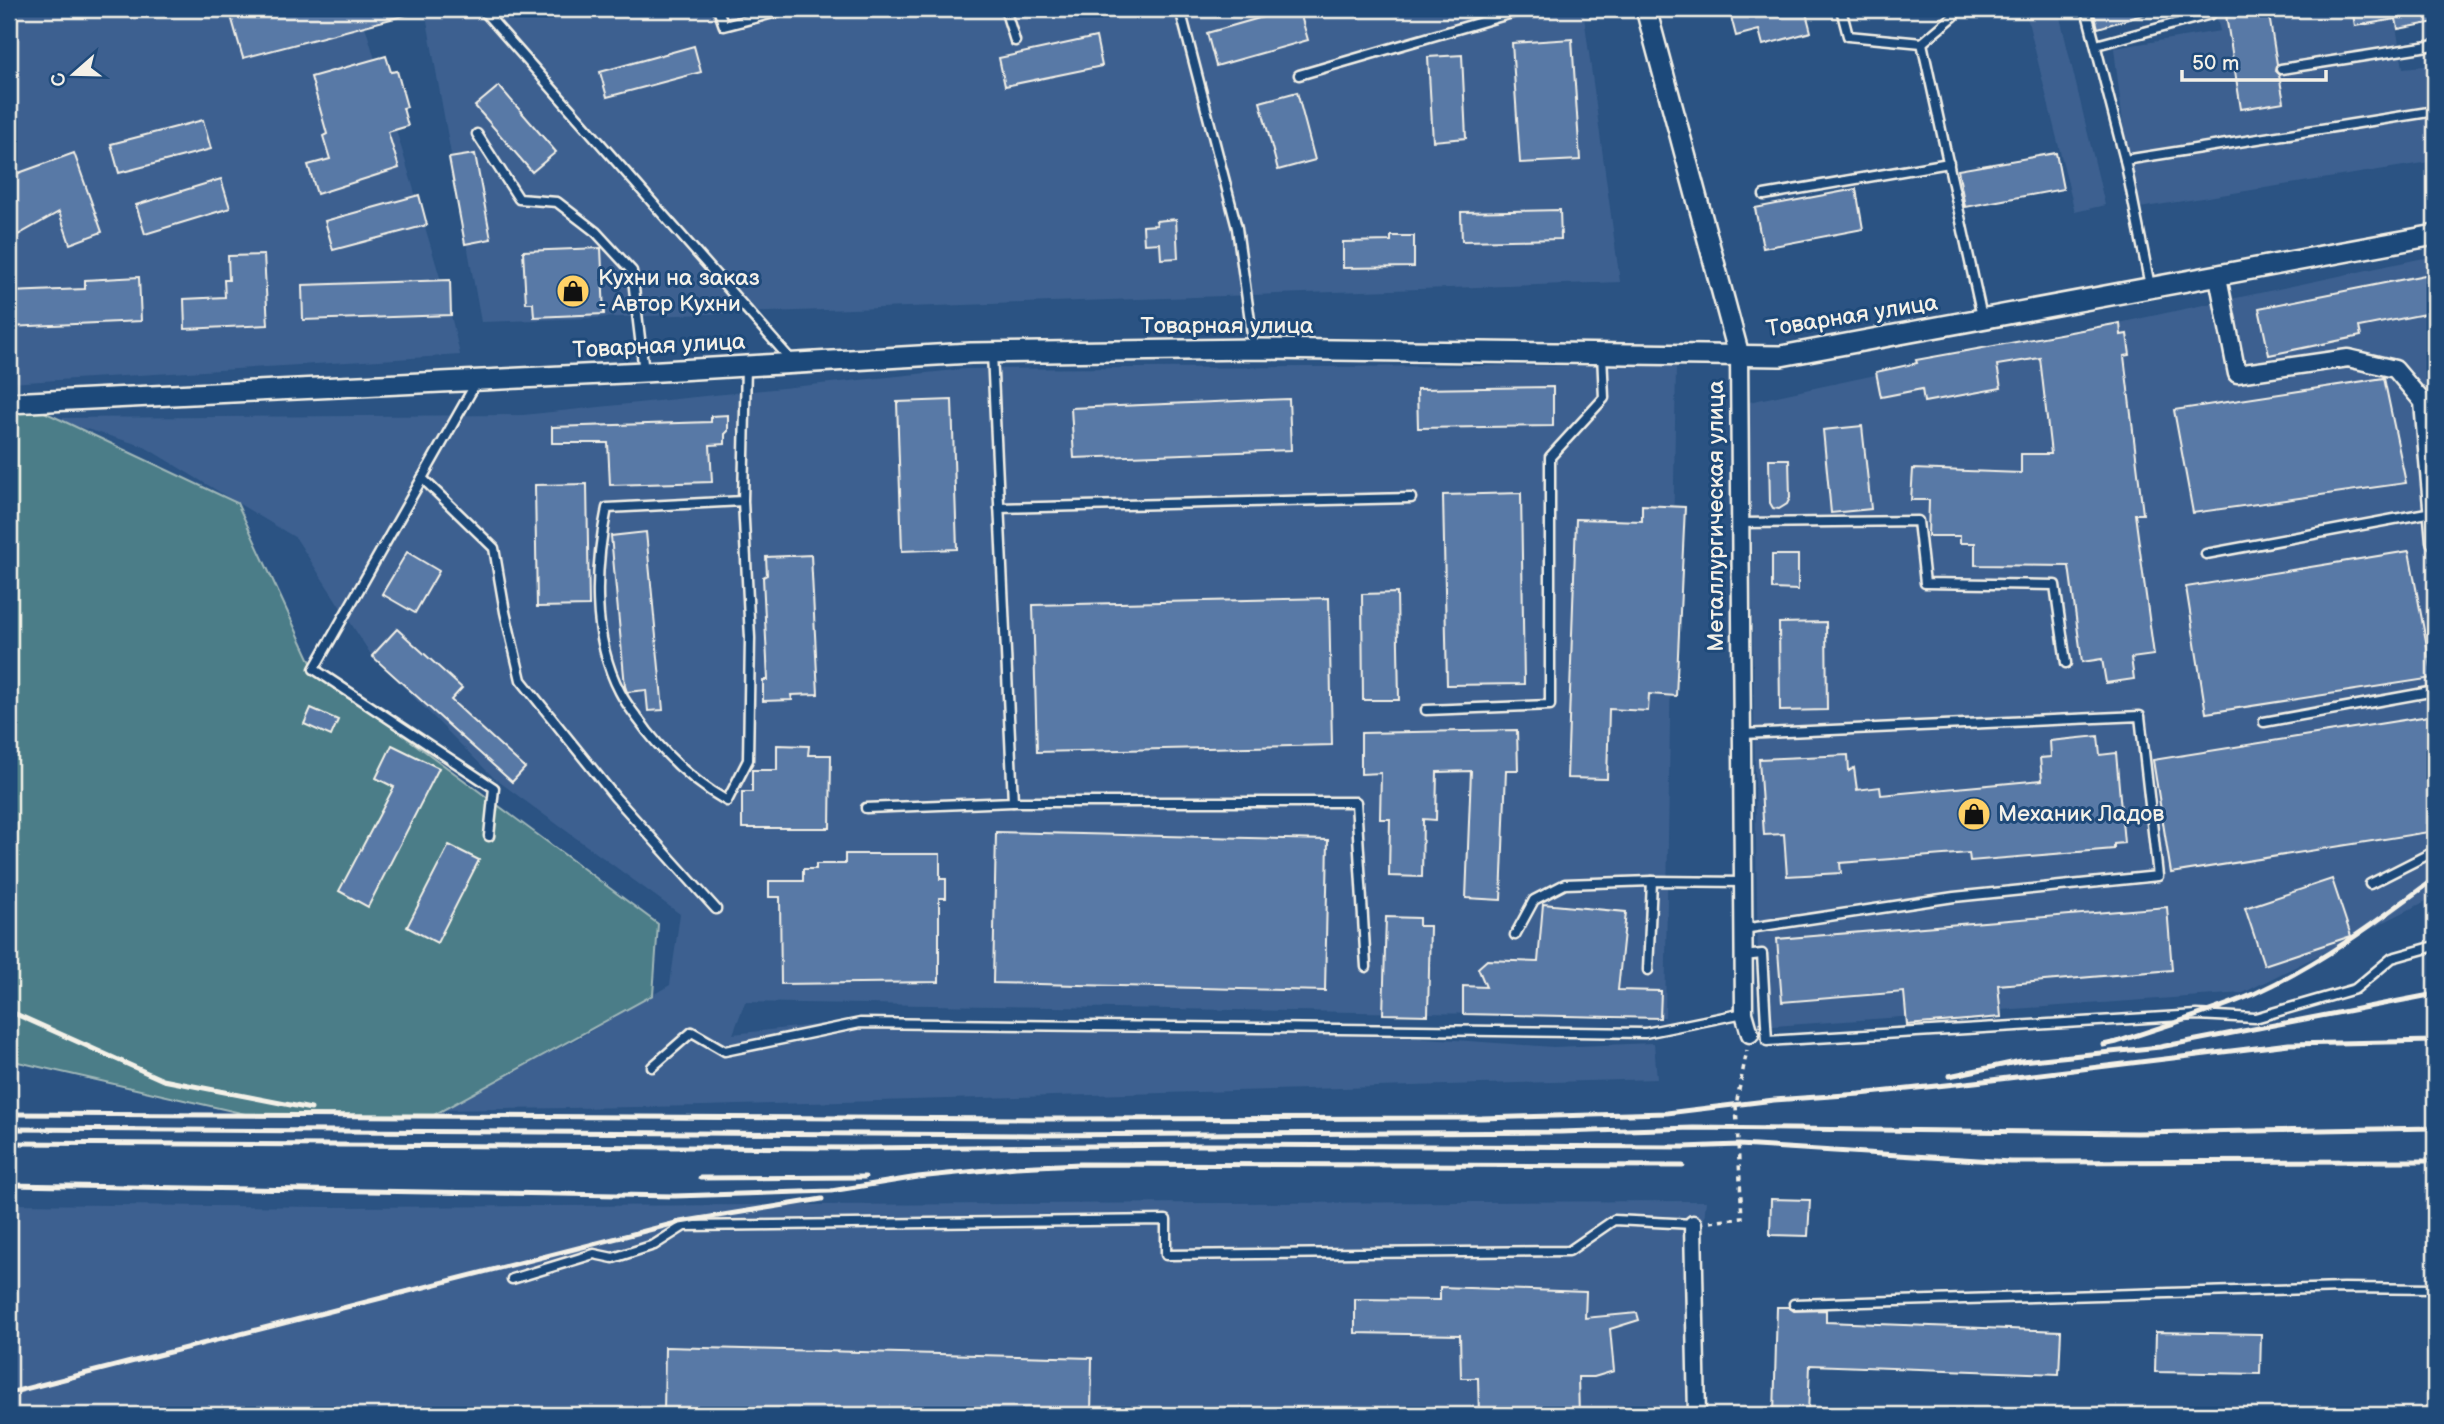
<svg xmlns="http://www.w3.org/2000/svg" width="2444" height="1424" font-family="'Balsamiq Sans',sans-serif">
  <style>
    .built { fill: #3d6190 }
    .green { fill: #4b7d88; stroke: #a0b7b8; stroke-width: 2 }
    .building { fill: #5979a6; stroke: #f4f1e8; stroke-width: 2 }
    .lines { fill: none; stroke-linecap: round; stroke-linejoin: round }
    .service-casing { stroke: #f4f1e8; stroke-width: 13 }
    .minor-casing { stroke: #f4f1e8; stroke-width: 21 }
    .tertiary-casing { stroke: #f4f1e8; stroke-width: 24 }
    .path { stroke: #f4f1e8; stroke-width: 3.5; stroke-dasharray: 5 5; stroke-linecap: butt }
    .service { stroke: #1f4a7a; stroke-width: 8 }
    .minor { stroke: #1f4a7a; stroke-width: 16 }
    .tertiary { stroke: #1f4a7a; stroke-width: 19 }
    .rail { stroke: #f4f1e8; stroke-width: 5 }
    .labels { text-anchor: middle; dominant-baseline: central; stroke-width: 6; stroke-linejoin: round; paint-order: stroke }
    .poi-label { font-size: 23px; fill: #f4f1e8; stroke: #1f4a7a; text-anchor: start }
    .street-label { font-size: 23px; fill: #f4f1e8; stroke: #1f4a7a }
  </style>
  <rect width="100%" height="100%" fill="#2b5383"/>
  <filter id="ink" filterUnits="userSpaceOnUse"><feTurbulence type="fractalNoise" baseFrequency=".0143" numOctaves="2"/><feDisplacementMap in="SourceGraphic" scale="14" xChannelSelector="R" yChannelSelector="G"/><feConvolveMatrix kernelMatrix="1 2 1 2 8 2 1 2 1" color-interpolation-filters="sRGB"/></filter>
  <g filter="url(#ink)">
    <g class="built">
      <path d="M9,9h351l90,302 10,44 -451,28z"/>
      <path d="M425,9h1158l37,273 -1139,40z"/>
      <path d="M2025,9h33l47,196 -30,7z"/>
      <path d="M2215,9h178l10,59 32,-3v96l-302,48 -19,-161 106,-17z"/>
      <path d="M2435,257v651l-9,-7 -183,92 -484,34 -10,-625 670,-143z"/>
      <path d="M1676,365l-11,652 -920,-15 -12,32 99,-11 361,-2 360,26 101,-4 3,36 -954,27 -265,4 139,-71 93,-54 10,-71 -186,-136 -124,-125 -74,-115 -153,-92 -93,-28 473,-3 442,-46z"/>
      <path d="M1706,1201l-22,214h-1675v-211l317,3z"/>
    </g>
    <path class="green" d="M23,402l214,101 77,166 344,255 -5,71 -221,121h-178l-245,-56v-657z"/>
    <g class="building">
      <path d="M229,9h180l1,5 -167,44z"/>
      <path d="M1291,9h8l9,31 -92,26 -9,-33z"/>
      <path d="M1729,9h76l6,23 -48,13 -4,-15 -23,6z"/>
      <path d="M2093,9h55l1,4 -51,15z"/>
      <path d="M2225,9h43l9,55 -2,7 4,4 5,27 -43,7z"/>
      <path d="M2352,9h83v13l-37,7 -2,-10 -41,7z"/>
      <path d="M1096,37l6,29 -97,20 -6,-28z"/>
      <path d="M1572,39l8,121 -60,3 -8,-120z"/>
      <path d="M694,46l7,26 -94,25 -7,-25z"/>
      <path d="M1462,55l4,83 -33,3 -5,-84z"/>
      <path d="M386,56l5,16 6,-1 10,36 -4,1 5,18 -20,6 11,36 -82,26 -9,-29 22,-6 -7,-23 4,-2 -16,-57z"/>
      <path d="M499,86l57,66 -24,20 -57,-66z"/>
      <path d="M1297,92l18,68 -37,10 -18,-68z"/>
      <path d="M203,120l8,29 -92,24 -8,-29z"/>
      <path d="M74,153l28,79 -32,12 -11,-32 -50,28v-61l7,-5z"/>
      <path d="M2056,153l7,36 -98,18 -7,-37z"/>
      <path d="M475,154l16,85 -26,5 -16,-86z"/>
      <path d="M221,179l9,29 -85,26 -9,-29z"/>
      <path d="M1856,189l7,40 -100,19 -8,-40z"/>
      <path d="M419,195l8,30 -94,25 -8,-29z"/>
      <path d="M1560,210l1,29 -99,2 -1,-29z"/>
      <path d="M1176,219l2,39 -17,1 -1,-16 -16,1 -1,-18 14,-1 -1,-4z"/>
      <path d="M1391,236h23v31l-71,1v-26l48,-1z"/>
      <path d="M601,248l3,66 -70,3 -1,-14h-7l-3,-52z"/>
      <path d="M264,255l4,70 -83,4 -1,-30 41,-2 -1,-17h5l-1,-24z"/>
      <path d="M2435,273v39l-76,15 2,9 -92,19 -10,-47z"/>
      <path d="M139,277l2,44 -132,6v-35l76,-3v-9z"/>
      <path d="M450,280l1,35 -148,5 -1,-35z"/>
      <path d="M2120,323l1,12 6,-1 3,21 -6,1 19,158h-8l19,141 -23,3 3,21 -28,4 -4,-24 -20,3 -13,-96 -94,-1v-22h-15v-7h-32l1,-36h-18l2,-31 108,4v-19h30l-11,-96 -43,7 4,23 -77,14 -2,-13 -41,8 -5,-25 41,-9 -1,-3z"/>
      <path d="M2384,378l22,105 -213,30 -19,-103z"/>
      <path d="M1553,387v39l-135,2 -1,-39z"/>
      <path d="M1289,399l2,51 -217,8 -3,-50z"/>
      <path d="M952,400l5,149 -55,2 -5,-149z"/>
      <path d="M728,415v16l-3,3v10l-15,1 2,37 -102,3 -2,-42h-56v-16l159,-5v-6z"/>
      <path d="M1862,426l9,83 -40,4 -8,-83z"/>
      <path d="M1769,459h20l1,39 -3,6 -8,5 -6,-1 -3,-5z"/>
      <path d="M587,484l2,122 -52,1 -2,-122z"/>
      <path d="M1521,493l3,191 -77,1 -4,-190z"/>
      <path d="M1642,505l43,2 -9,189 -27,-2 -1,17 -39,-2 -2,70 -40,-1 9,-259 66,2z"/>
      <path d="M646,532l17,178 -15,1 -2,-21 -19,2 -2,-6 -14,-150z"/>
      <path d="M2409,551l24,127 -227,35 -20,-126z"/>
      <path d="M407,552l32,19 -24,42 -33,-19z"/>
      <path d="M811,555l7,139 -27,1 1,5 -29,1v-21h5l-5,-103 4,-2 -1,-18z"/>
      <path d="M1772,555h26v35l-26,-1z"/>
      <path d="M1397,593l2,107h-36l-1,-106z"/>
      <path d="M1329,598l3,147 -295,7 -4,-147z"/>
      <path d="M1826,622l1,88 -47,1 -1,-88z"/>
      <path d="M397,629l65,59 -11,12 74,68 -13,14 -140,-126z"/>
      <path d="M311,708l27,12 -7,16 -27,-12z"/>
      <path d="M2435,715v116l-264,42 -18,-113z"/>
      <path d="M1517,730l1,40h-12l-5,130 -35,-2 5,-127 -34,1 -1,48 -13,-1 -1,58 -33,-1 1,-57h-10l1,-46 -20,1v-41z"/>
      <path d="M2098,736l2,19 16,-2 8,90 -10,1v5l-144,12 -1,-8 -129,10 1,10 -54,3 -3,-42 -20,1 -5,-76 89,-4 1,16 5,-3 3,22 23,-3 1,8 161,-15 -2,-22 11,-1 -1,-16z"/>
      <path d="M392,745l47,23 -71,139 -29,-16 55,-104 -18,-9z"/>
      <path d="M777,745l32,1 -1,9h23l-1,73h-88v-36h10v-22h25z"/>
      <path d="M996,832l332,8 -3,151 -332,-8z"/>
      <path d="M449,845l30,15 -42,83 -30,-16z"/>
      <path d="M845,854h95v25h6v19h-7v84l-158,2 -1,-87h-11v-16h34v-12h13v-5h29z"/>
      <path d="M2332,879l19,57 -87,29 -19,-57z"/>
      <path d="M1543,904l83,8 -8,78 43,1 -1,27 -197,-4v-28l23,1 -8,-19 9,-8 51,2z"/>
      <path d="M2167,907l5,63 -174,15 3,32 -94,8 -3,-33 -122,10 -5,-63z"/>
      <path d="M1386,917l33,1v8h11l-2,89 -45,-1z"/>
      <path d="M1771,1199l39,1 -2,36 -38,-1z"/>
      <path d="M1440,1287l146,5 -1,26 52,-5 2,7 -29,9 4,42 -20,6h-16l1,38h-100l-1,-37h-17l-1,-43 -105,-2v-34l85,1z"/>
      <path d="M1777,1307h11l6,4 32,-1v12l235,9 -2,43 -249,-9 -2,50h-34z"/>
      <path d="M2156,1332l105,2 -1,40 -105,-2z"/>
      <path d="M665,1347l427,11 -1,57h-427z"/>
    </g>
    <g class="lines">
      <defs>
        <g id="service">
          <path d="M482,9l310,352"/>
          <path d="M718,9l6,17 65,-17"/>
          <path d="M1005,9l10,32"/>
          <path d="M1180,9l57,219 17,121"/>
          <path d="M1841,9l7,27 74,7 60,274"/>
          <path d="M2086,9l39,151 25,126"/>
          <path d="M1922,43l32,-27 -2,-7"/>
          <path d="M2096,45l115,-31 -2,-5"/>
          <path d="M2281,69l154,-24"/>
          <path d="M1299,75l227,-66"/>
          <path d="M477,134l42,65 38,3 39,30 36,39 12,101"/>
          <path d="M2125,160l310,-49"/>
          <path d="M1764,195l185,-32"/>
          <path d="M476,383l-162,286 180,119 -5,48"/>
          <path d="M422,478l72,70 11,64 16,68 94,117 101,112"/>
          <path d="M743,501l-136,7c-12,58 -16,129 13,184 7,14 18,26 27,39 23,29 48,52 80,70l21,-41 2,-122 -7,-137 3,-135"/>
          <path d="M999,508l412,-10"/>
          <path d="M1740,523l178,-2 7,62 130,2 11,78"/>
          <path d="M2206,554l226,-42"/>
          <path d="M1426,710l124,-5v-248l54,-59 -2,-45"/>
          <path d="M2264,722l171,-31"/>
          <path d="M1742,734l398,-18 18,160 -204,21 -211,32"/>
          <path d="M1013,802h343l10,165"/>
          <path d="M866,808l147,-6 -21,-449"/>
          <path d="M2370,884l65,-33"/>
          <path d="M1515,935l19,-35 31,-16 87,-3 91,1"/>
          <path d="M1744,956l18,-2 5,87 430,-26 58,3 100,-29 37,-31 43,-12"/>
          <path d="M1648,970l4,-89"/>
          <path d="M652,1067l40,-35 33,19 135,-28 785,10 99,-20"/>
          <path d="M512,1279l82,-25 19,4 41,-13 30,-19 482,-6v35l403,-4 45,-31 79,4"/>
          <path d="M1794,1304l549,-16 92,1"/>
        </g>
        <g id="minor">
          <path d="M2218,277l19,97 111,-16 47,11 28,33 12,139"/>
          <path d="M1739,355l5,658 6,21"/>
          <path d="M1693,1224l4,191"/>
        </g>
        <g id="tertiary">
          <path d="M1646,9l93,346"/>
          <path d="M9,403l635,-31 327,-19 283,-4 527,7 654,-121"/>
        </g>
      </defs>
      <use href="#service" class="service-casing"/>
      <use href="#minor" class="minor-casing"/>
      <use href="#tertiary" class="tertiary-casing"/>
      <path class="path" d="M1710,1222l32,-4 -6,-113 11,-55"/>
      <use href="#service" class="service"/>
      <use href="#minor" class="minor"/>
      <use href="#tertiary" class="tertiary"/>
      <g class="rail">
        <path d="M9,1011l154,69 148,29"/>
        <path d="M2103,1045l14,-3c46,-16 93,-29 137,-48 66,-30 124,-73 181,-116"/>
        <path d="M1949,1076l72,-15 139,-14 275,-53"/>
        <path d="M9,1114l1041,5 432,-1 185,-5 107,-13 86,-6 115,-12 314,-38 146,-3"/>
        <path d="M9,1129l1027,6 524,-3 133,-4 444,5 298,-5"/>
        <path d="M9,1143l850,5 340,-3 485,2 55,-2 271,17 425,-1"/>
        <path d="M700,1178l165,-1"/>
        <path d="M9,1185l666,11 156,-5 87,-14 98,-10 64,-3 603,2"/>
        <path d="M9,1393l671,-171 142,-23"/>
      </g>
    </g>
  </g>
  <defs>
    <symbol id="shop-disc" viewBox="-11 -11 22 22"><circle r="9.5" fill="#ffd166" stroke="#1f4a7a"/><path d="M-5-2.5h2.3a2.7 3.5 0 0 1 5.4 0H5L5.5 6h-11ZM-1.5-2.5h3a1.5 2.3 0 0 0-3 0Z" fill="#111"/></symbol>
  </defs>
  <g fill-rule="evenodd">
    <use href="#shop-disc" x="554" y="272" width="38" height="38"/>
    <use href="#shop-disc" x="1955" y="795" width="38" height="38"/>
  </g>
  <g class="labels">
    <g class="poi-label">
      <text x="598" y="278">Кухни на заказ<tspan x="598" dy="26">- Автор Кухни</tspan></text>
      <text x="1998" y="814">Механик Ладов</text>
    </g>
    <g class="street-label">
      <text transform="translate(1852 316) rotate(-9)">Товарная улица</text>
      <text x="1227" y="326">Товарная улица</text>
      <text transform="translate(659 346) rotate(-3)">Товарная улица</text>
      <text transform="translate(1716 516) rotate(-90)">Металлургическая улица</text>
    </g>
  </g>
  <rect width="2444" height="1424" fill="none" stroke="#1f4a7a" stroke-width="35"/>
  <rect x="18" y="18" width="2409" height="1389" fill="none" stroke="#f4f1e8" stroke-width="2.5" filter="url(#ink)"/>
  <g transform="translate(74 74) rotate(250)" stroke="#1f4a7a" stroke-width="5" paint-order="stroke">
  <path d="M0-5L12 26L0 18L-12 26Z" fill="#f4f1e8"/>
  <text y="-10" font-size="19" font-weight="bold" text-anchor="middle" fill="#f4f1e8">С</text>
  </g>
  <path d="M2182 70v10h144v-10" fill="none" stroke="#f4f1e8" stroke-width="3.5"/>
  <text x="2192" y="70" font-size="21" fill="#f4f1e8" stroke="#1f4a7a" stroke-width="5" paint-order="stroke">50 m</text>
</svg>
